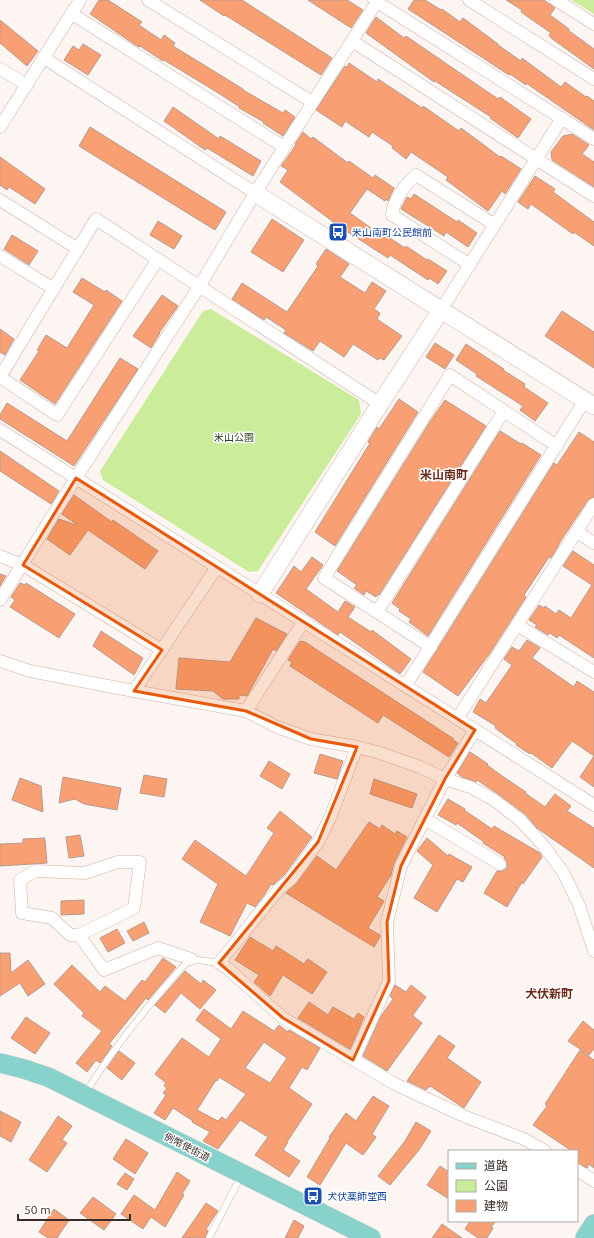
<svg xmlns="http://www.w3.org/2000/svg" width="594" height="1238" font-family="Ubuntu,'Noto Sans JP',sans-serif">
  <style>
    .green { fill: #cbed9b }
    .building { fill: #f8a073; stroke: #b89a8c; fill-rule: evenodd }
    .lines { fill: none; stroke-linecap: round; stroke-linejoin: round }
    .lane-casing { stroke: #d0b1a3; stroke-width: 7 }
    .street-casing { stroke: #d0b1a3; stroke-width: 13 }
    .secondary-casing { stroke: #d0b1a3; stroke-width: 18 }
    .primary-casing { stroke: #d3d1cf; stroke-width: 20 }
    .lane { stroke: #fff; stroke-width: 6 }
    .street { stroke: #fff; stroke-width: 12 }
    .secondary { stroke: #fff; stroke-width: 17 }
    .primary { stroke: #87d2cb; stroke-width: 19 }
    .marked { fill: #e8590c; fill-opacity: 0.2; stroke: #e8590c; stroke-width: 3; stroke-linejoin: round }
    .labels { text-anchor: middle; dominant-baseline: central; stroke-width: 3; stroke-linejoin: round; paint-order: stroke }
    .transit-label { font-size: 10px; fill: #164399; stroke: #fff; text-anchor: start }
    .park-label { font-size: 10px; fill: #2f3d19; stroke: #fff }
    .street-label { font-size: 10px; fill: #392d27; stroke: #fff }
    .quarter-label { font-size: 12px; font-weight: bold; fill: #6d2a19; stroke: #fff }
  </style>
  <rect width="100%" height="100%" fill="#fcf5f2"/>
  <g class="green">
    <path d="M571,0h23v14z"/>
    <path d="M211,309l148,91 2,14 -103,157 -9,1 -146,-92 -3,-9 103,-160z"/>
  </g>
  <g class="building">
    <path d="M99,0h9l34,22 -3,3 22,15 3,-5 11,8 -2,3 70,43v1l40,23 2,-3 10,7 -12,19 -20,-13 1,-1 -25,-14 1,-1 -25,-16 -51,-31 -1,1 -23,-15 -1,1 -5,-3 -44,-30z"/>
    <path d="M200,0h42l90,58 -11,17 -96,-60 -1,1z"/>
    <path d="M308,0h39l16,10 -12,18z"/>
    <path d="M414,0h11l16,10 1,-1 18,13 3,-4 35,26v1l23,16 1,-3 39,29 4,-5 21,15 1,-1 7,5v29l-68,-47v2l-16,-11 -1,1 -101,-66z"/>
    <path d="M506,0h38l11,8 -5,7 19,14 -1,1 26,19v20l-43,-31 -2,-3 2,-2 -30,-21 1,-2z"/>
    <path d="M376,17l28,21 2,-2 92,63 2,-2 31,22 -13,19 -28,-20 1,-1 -56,-36 -1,1 -68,-49z"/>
    <path d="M0,20l38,31 -11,15 -27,-23z"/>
    <path d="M83,44l18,11 -13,20 -24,-15 9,-14 6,4z"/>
    <path d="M349,63l28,19 1,-3 44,29 1,-2 36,25 2,-3 39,29 1,-1 20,13 -16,25 -3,-3 -14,20 -42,-31 2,-3 -37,-25 -5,7 -14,-11 1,-2 -21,-14 -3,5 -24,-16 -3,6 -26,-17 29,-44 2,1z"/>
    <path d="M173,107l46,32 1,-3 41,25 -8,15 -46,-28 -2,2 -41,-29z"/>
    <path d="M90,127l136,85 -11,18 -136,-84z"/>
    <path d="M303,132l8,7 2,-2 35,26 1,-2 24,17 2,-3 19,13 -6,13 -2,-2 -1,2 -18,-12 -17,24 35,25 2,-2 18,12 1,-2 21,14 1,-1 19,12 -9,13 -9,-6 -1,2 -38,-25 -2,3 -48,-31 -60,-45 8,-12 -7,-4 15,-21 -1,-1z"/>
    <path d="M572,134l17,11 -7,9 12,8v25l-42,-27 -1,-8 12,-16z"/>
    <path d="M0,157l45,32 -10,15 -26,-17 -2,3 -7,-5z"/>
    <path d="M535,176l20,13 -2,3 41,30v24l-20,-14 -1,2 -42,-30 -3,5 -10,-7z"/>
    <path d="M414,194l43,28 1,-2 19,13 -9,14 -22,-15 -2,4 -43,-27 6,-12 4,2z"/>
    <path d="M272,219l32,21 -21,32 -32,-20z"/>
    <path d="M158,221l24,15 -8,13 -24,-14z"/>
    <path d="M12,235l26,16 -9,14 -25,-16z"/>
    <path d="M326,249l23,15 -9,13 25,16 7,-11 14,9 -12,18 6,4 -3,6 25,17 -18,24 -4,-2 -2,2 -25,-16 -9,13 -24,-16 -7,10 -29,-18 2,-3 -20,-13 -2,3 -32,-21 10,-16 45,29 31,-46 -2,-2z"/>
    <path d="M82,278l23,14 1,-2 16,11 -67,103 -35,-24 19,-29 -2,-1 9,-15 21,13 27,-43 -21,-13z"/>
    <path d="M162,295l16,11 -19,27h1l-9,15 -18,-12z"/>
    <path d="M562,311l32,21v36l-49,-32z"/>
    <path d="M0,329l14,10 -9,16 -5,-3z"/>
    <path d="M435,343l19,12 -9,14 -19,-12z"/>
    <path d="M466,344l38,25 -1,1 22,14 -1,3 24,16 -13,18 -15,-11 3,-4 -47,-30 1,-2 -21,-14z"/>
    <path d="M120,358l18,11 -64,97 -74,-47v-4l7,-12 60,38z"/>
    <path d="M399,399l19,13 -83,134 -20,-14 55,-89 -2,-1 9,-15 2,2z"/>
    <path d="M445,400l41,26 -107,169 -1,-1 -2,3 -10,-6 -2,4 -10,-7 3,-3 -20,-14 94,-151z"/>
    <path d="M500,431l21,13 1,-1 19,12 -113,181 -19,-14 2,-3 -12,-8 1,-2 -8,-6z"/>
    <path d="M579,432l15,10v55l-6,3 -28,42v1l-9,15 -2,-1 -25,38 2,2 -36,56 -32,43 -35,-24 131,-209 3,2z"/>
    <path d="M0,451l59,40 -8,13 -51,-33z"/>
    <path d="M74,495l38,27 1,-2 45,31 -13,18 -57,-39 -18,25 -23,-16 12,-20 17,6v-1l-14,-10z"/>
    <path d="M573,551l21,14v93l-35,-23 -2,3 -7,-5 -2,2 -13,-8 2,-2 -8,-5 10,-15 5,3 1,-2 11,8 3,-4 12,8 21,-33 -29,-19z"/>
    <path d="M312,557l11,8 -17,24 32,23 7,-11 10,6 -7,10 23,15 1,-2 39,29 -11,15 -60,-42 -2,3 -62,-42 18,-27 7,6z"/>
    <path d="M0,574l6,2 -6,10z"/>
    <path d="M20,583l5,2 1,-2 49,31 -16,24 -49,-31 5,-7 -4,-3z"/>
    <path d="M256,618l31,16 -11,17 -3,-2 -26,47 -8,-1v4h-16l-10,-8 -37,-2 3,-31 51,4z"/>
    <path d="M101,631l42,27 -9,17 -41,-29z"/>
    <path d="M527,640l13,8 -8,10 42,29 3,-6 17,11v95l-14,-10 14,-21 -22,-15 -20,27 -21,-15 -1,1 -14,-9 1,-1 -22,-16 1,-2 -23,-14 7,-13 6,4 26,-38 -8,-6 8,-12 7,4z"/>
    <path d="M300,641l5,1 149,97 -1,1 5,3 -9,14 -66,-42 -5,8 -88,-57 2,-4 -4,-2z"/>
    <path d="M470,752l18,12 -1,1 18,13 21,14 -1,1 20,14 10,-13 16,12 -4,5 27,17v40l-57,-40 -11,-13 -28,-21 -21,-14 -1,2 -14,-5 -5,-4z"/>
    <path d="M320,754l23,7 -6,18 -23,-6z"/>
    <path d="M269,761l21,13 -8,15 -22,-13z"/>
    <path d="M144,775l23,4 -3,18 -24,-4z"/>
    <path d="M63,777l58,11 -4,22 -33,-6 -9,-5 -16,4z"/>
    <path d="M20,778l21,8 2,26 -31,-12z"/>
    <path d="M374,779l43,15 -5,14 -42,-14z"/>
    <path d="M448,799l17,10 -1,1 28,19 2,-3 46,27 2,4 -19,27 -1,-2 -15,25 -23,-14 13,-22h6l4,-3v-4l-3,-6 1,-1 -22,-14 1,-1 -27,-19 -1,2 -18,-10z"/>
    <path d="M280,811l32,26 -27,37 -12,11 -2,-1 -6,10 -10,13 -8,-4 -17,33 -30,-14 18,-38 -36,-25 13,-19 51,36 28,-43 -7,-5z"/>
    <path d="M369,822l11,7 2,-4 13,9 2,-3 10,6 -13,26 -3,12 -14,22 7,4 -16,27 12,7v2l-6,10 -88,-54 11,-10 20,-27 19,14z"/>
    <path d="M80,835l4,21 -15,2 -3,-21z"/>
    <path d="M45,838l-1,3 1,-1 2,23 -47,3v-22l23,-1v-4z"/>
    <path d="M427,838l21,18 1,-2 23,13 -9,15 -6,-3 -20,33 -23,-14 19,-33 -16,-14z"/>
    <path d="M84,900v14l-23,1v-14z"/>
    <path d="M144,922l5,11 -16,8 -6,-10z"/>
    <path d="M117,929l8,14 -17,9 -8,-14z"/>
    <path d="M250,937l23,14 3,-5 28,18 4,-5 19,13 -15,22 -29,-19 -13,21 -16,-14 5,-7 -24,-15z"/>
    <path d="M0,953h10l1,20 17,-13 17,24 -17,12 -8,-13 -20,13z"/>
    <path d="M163,958l13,9 -28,33 -2,-2 -37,46 3,2 -12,17 -4,-3 -9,12 -11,-9 26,-32 -20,-15 2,-3 -30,-29 18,-19 28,27 5,-6 20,15 17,-21 3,2z"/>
    <path d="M185,971l16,13 2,-4 13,10 -16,19 -19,-16 -16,20 -10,-8z"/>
    <path d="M395,985l11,7 5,-7 15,12 -13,18v1l9,7 -35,48 -24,-15 18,-40 12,-17 -3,-3z"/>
    <path d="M309,1002l19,13 5,-8 21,12 4,-6 6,4 -14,32 -52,-31z"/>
    <path d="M204,1009l27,20 12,-18 31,20 5,-6 9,7 1,-2 31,18 -13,22 -5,-3 -13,21 23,16 -25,38h1l-5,8 17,11 -11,16 -34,-22 13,-18 -28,-17 -22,29 -15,-8 7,-9 -18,-10 1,-1 -20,-13 -8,12 -11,-7 12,-18 -3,-2 4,-5 -3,-2 2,-3 -11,-9 27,-36 27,19 12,-18 -25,-19zM264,1042l23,16 -17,25 -25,-15zM219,1077l27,17 -20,26 -4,-3 -4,4 -21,-11 19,-30 1,1z"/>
    <path d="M26,1017l24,16 -15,21 -24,-16z"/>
    <path d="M583,1021l11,9v19l-5,6 -21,-14z"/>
    <path d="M439,1035l16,11 -8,12 34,24 -17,26 -34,-22 -4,4 -19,-9z"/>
    <path d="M580,1050l14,10v108l-5,-4 -2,4 -10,-5v-12h-5l-39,-26 14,-19 -2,-2z"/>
    <path d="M119,1051l16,12 -13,17 -15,-12z"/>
    <path d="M373,1096l16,10 -17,28 4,3 -13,18 -17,-12 -26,42 -13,-8 23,-39 -1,-1 17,-24 10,8z"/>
    <path d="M0,1111l21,11 -10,20 -11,-6z"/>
    <path d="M58,1116l14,10 -10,14 5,3 -20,29 -18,-12z"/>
    <path d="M416,1122l15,9 -12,19 -29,35 -12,-9 27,-35z"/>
    <path d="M126,1139l22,14 -13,21 -22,-15z"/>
    <path d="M440,1166l9,6v27l-22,-14z"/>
    <path d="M177,1172l13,9 -8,13 2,1 -19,32 -14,-10 -8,12 -22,-15 13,-19 21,15z"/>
    <path d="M125,1173l9,6 -7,11 -10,-6z"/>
    <path d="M93,1197l23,17 -12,16 -24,-17z"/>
    <path d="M206,1203l12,8 -12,18 2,2 -3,7h-23z"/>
    <path d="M54,1209l15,11 -12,18h-9l-9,-6z"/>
    <path d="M294,1220l10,6 -6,12h-13z"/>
    <path d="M470,1221h26l-5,6 2,1 -6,10h-9l-13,-9z"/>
    <path d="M442,1224l20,14h-30z"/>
  </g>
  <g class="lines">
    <defs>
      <g id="lane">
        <path d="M85,1094c21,-35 47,-68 73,-99 11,-12 21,-26 33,-36l28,4"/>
        <path d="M209,1238l32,-62"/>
      </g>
      <g id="street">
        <path d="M148,0l164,102"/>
        <path d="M374,0l220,139"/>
        <path d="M469,0l125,79"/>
        <path d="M556,0l38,24"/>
        <path d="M72,14l212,133"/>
        <path d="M352,41l242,155"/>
        <path d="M44,58l211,135"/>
        <path d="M0,69l27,16"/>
        <path d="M0,127l80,-127"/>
        <path d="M0,200l78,49"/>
        <path d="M0,256l54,33"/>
        <path d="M470,265l-78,-50c1,-14 13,-31 24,-40l79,50"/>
        <path d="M441,310l121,-192"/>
        <path d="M0,377l96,-158 284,185"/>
        <path d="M0,377l57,38 101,-156"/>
        <path d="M0,430l594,375"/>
        <path d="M577,532l17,11"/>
        <path d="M0,556l23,9 139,85"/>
        <path d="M0,600l76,-122 123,-191 56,-94 123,-193"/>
        <path d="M377,612l127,-201"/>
        <path d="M517,625l77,47"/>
        <path d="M431,647l-107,-69 126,-203 107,71"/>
        <path d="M0,661l30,10 104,20 112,20 31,16 34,12 46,8 20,5 43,15 25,12 25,8 24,13 27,21 22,24 20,27 16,33 15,46"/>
        <path d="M406,685l179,-285"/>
        <path d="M134,691l83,-124"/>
        <path d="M246,711l58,-90"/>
        <path d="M457,719l137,-215"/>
        <path d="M357,747l-27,71 -12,24 -27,37 -12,10 -60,74 8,5 56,50 112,66 71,33 58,22 21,12"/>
        <path d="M425,819l75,45"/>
        <path d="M79,935h-9l-18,-17 -30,-5 -2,-33 15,-9 50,2 33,-11h22l-6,46 -55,27 25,35 54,-22 33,11"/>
        <path d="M353,1060l36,-79 -2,-59 14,-56 44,-87 30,-49"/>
        <path d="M577,1170l17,11"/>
      </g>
      <g id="secondary">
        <path d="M255,193l339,213"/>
        <path d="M260,594l120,-190 61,-94"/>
      </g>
      <g id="primary">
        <path d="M0,1063l24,6 24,8 323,161"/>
        <path d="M585,1238l9,-14"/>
      </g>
    </defs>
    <use href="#lane" class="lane-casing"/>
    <use href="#street" class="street-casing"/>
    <use href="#secondary" class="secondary-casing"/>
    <use href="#primary" class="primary-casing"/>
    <use href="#lane" class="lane"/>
    <use href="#street" class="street"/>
    <use href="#secondary" class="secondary"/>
    <use href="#primary" class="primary"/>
  </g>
  <path class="marked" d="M76,478l399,252 -30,49 -44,87 -14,56 2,59 -36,79 -70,-42 -64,-55 99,-121 39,-95 -46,-8 -65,-28 -112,-20 28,-41 -139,-85z"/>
  <defs>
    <symbol id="bus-square" viewBox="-11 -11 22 22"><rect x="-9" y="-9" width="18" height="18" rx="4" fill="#1a4fb4" stroke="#fff"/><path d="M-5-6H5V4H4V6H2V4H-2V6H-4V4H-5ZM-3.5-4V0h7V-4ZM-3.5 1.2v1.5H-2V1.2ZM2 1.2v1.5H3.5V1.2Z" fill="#fff"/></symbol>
  </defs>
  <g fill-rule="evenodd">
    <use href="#bus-square" x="327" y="221" width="22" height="22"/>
    <use href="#bus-square" x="302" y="1185" width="22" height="22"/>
  </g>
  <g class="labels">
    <g class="transit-label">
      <text x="352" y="232">米山南町公民館前</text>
      <text x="327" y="1196">犬伏薬師堂西</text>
    </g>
    <g class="park-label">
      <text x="234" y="437">米山公園</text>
    </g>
    <g class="street-label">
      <text transform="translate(187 1147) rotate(27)">例幣使街道</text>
    </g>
    <g class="quarter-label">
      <text x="444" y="474">米山南町</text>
      <text x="549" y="993">犬伏新町</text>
    </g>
  </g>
  <rect x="448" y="1150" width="130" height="72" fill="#ffffff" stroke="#b0aba9"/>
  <rect x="456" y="1163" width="20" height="6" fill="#87d2cb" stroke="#b0aba9"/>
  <text x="484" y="1170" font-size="12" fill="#392d27">道路</text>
  <rect x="456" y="1180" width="20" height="12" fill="#cbed9b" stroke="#b0aba9"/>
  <text x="484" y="1190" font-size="12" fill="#392d27">公園</text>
  <rect x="456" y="1200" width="20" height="12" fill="#f8a073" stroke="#b0aba9"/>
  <text x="484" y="1210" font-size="12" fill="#392d27">建物</text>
  <path d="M18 1214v6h112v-6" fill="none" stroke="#392d27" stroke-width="2"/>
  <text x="24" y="1214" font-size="12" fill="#392d27" stroke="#ffffff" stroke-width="3" paint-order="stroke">50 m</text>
</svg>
